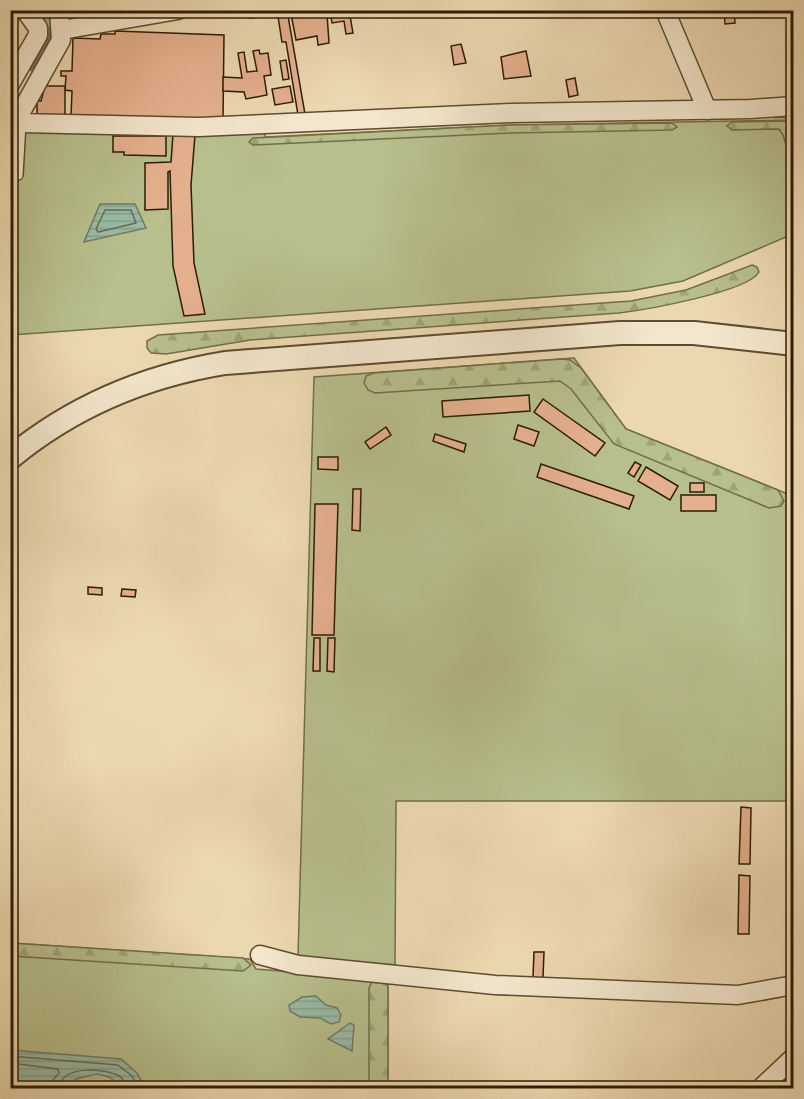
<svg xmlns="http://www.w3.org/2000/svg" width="804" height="1099" font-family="'IM FELL DW Pica',serif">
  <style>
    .green { fill: #b7bf8c; stroke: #726e48; stroke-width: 1.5 }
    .forest { fill: url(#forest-firs); stroke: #726e48; stroke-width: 1.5 }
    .water { fill: url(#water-rules); stroke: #6f7b66; stroke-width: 1.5 }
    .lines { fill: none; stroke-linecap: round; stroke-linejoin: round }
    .shore { stroke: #646c56; stroke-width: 1.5 }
    .stream { stroke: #6f7b66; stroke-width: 5 }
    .river { stroke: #9abba6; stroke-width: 30 }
    .building { fill: #e5b08e; stroke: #2e1c05; stroke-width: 1.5 }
    .service-casing { stroke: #5e4b30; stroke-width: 12 }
    .minor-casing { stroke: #5e4b30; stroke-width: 21 }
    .tertiary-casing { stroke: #5e4b30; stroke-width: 26 }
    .service { stroke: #f3e6cc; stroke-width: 9 }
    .minor { stroke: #f3e6cc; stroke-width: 18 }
    .tertiary { stroke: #f3e6cc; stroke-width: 22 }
  </style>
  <defs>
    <pattern id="forest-firs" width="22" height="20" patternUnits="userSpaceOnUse" patternTransform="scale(1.5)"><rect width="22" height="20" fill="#b7bf8c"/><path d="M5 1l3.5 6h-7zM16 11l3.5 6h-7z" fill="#9ea477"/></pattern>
    <pattern id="water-rules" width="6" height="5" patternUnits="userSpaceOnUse" patternTransform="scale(1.5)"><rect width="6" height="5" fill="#9abba6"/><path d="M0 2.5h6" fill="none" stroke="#85a08d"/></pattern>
  </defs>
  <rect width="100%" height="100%" fill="#ecd8b0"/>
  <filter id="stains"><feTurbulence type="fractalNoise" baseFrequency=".00333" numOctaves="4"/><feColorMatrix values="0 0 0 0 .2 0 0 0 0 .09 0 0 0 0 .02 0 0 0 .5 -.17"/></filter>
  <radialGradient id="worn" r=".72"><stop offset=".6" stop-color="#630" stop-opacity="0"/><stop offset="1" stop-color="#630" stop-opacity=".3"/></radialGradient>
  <g class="green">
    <path d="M793,120v114l-110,47 -53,10 -619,44v-208l85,4 168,-1 1,7 246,-12z"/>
    <path d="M574,358l52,71 167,67v305h-397l-1,164 -97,-8 16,-580z"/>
    <path d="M10,943l240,16 6,10 132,11v108h-377z"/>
  </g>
  <g class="forest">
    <path d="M793,121v46l-10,-32 -4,-6 -47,1 -5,-4 5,-4z"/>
    <path d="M672,123l5,4 -5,3 -161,3 -258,12 -4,-3 4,-4 258,-13z"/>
    <path d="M752,265l5,2 2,5c-11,20 -115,38 -140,41l-369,27 -84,14 -15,-1 -4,-5v-7l11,-6 473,-34 55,-11z"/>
    <path d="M562,359l8,1 11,8 45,61 152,61 6,11 -3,5 -12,2 -155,-64 -43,-55 -11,-8 -185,12 -7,-3 -4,-7 2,-7 8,-3z"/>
    <path d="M11,943l232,15 8,7 -8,6 -232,-15z"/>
    <path d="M379,980l7,2 2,6v100h-19v-100l3,-6z"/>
  </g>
  <g class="water">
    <path d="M100,204h35l11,24 -62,14z"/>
    <path d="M316,996l10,9 11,3 4,7 -2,7 -8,2 -11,-6 -20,-1 -10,-6 -1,-6 13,-8z"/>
    <path d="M350,1023l4,2 -2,26 -24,-12z"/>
    <path d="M10,1050l111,9 16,14 8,15h-21l-15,-11 -12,-3 -21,5 -13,9h-52z"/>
  </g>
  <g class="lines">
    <g class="shore">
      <path d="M105,210h26l5,13 -38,9 -2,-3z"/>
      <path d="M10,1056l108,9 14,11 6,12"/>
      <path d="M10,1063l48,6 1,4 -6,7 -2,8"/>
      <path d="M59,1088c3,-24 47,-20 62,-11l7,11"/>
    </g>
    <g class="stream">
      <path d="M32,69c12,-20 26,-37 11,-59"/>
      <path d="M10,108l6,-11"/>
      <path d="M774,116h20"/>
    </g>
    <path class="river" d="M44,10l19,6 41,-6"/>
  </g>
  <g class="building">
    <path d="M249,10h16l1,5 -16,3z"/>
    <path d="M277,10h10l18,104 -7,1 -12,-73h-4z"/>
    <path d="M300,10h24l1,5 2,-1 2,29 -11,2 -1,-9 -21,4 -5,-26z"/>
    <path d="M330,10h19l4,23 -7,1 -2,-13 -12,2z"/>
    <path d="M486,10h27v2l-26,5z"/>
    <path d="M724,10h10l1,13 -10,1z"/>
    <path d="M115,31l109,4 -1,84 -152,-3 1,-25 -7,-1 1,-14h-5v-5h11l1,-33 27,1 1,-5h14z"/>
    <path d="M461,44l5,19 -12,2 -3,-19z"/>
    <path d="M259,50l1,4 8,-1 3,22 -7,1 3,19 -21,4 -2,-7 -21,-1v-14l19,1 -4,-25 6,-1 3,20 10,-1 -4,-20z"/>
    <path d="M526,51l5,25 -27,3 -3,-22z"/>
    <path d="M286,60l3,19 -6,1 -3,-19z"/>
    <path d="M575,78l3,17 -9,2 -3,-17z"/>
    <path d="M45,86h20v29l-28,-1v-13h4z"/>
    <path d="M290,86l3,16 -18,3 -3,-16z"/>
    <path d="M173,134l22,1 -4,50 3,78 11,51 -21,2 -11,-50 -3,-95 -2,1v37l-23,1v-47l26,-1z"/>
    <path d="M113,136h53v20l-42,-1v-3h-11z"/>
    <path d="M529,395l1,16 -87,6 -1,-16z"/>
    <path d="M543,399l62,44 -10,13 -61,-44z"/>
    <path d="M518,425l21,7 -5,14 -20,-7z"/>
    <path d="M386,427l5,8 -21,14 -5,-7z"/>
    <path d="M435,434l31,10 -2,8 -31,-11z"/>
    <path d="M318,457h20v13l-20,-1z"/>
    <path d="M635,462l6,3 -7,12 -6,-4z"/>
    <path d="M541,464l93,32 -5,13 -92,-32z"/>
    <path d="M646,467l32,19 -8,14 -32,-19z"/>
    <rect x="690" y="483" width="14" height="9"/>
    <path d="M353,489h8l-1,42 -8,-1z"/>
    <rect x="681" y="495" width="35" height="16"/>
    <path d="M315,504h23l-4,131h-22z"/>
    <path d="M88,587l14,1v7l-14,-1z"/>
    <path d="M122,589l14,1 -1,7 -14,-1z"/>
    <path d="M314,638h6v33h-7z"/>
    <path d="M328,638h7l-1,34 -7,-1z"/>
    <path d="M741,807l10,1 -1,56h-11z"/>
    <path d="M739,875l11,1 -1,58h-11z"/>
    <path d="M534,952h10l-1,26 -10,-1z"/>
  </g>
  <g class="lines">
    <defs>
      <path id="service" d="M10,175h8l3,-52"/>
      <g id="minor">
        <path d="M59,10l2,30 -40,72v11l178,4 312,-14 240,-4 43,-3"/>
        <path d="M665,10l42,100"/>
        <path d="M62,30l116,-20"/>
        <path d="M10,84l28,-49v-7l-13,-18"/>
        <path d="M260,955l38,10 197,20 243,10 56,-10"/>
        <path d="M761,1088l33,-31"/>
      </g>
      <path id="tertiary" d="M10,458c63,-52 135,-82 215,-95l395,-30h74l100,11"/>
    </defs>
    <use href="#service" class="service-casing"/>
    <use href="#minor" class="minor-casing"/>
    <use href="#tertiary" class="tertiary-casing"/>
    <use href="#service" class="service"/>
    <use href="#minor" class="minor"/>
    <use href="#tertiary" class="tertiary"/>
  </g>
  <rect width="804" height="1099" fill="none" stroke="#ecd8b0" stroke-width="36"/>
  <rect x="12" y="12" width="780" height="1075" fill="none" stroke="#2e1c05" stroke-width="3"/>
  <rect x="18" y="18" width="768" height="1063" fill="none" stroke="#2e1c05" stroke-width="1.5"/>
  <rect width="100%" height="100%" filter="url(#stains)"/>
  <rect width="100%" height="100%" fill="url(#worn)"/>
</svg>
